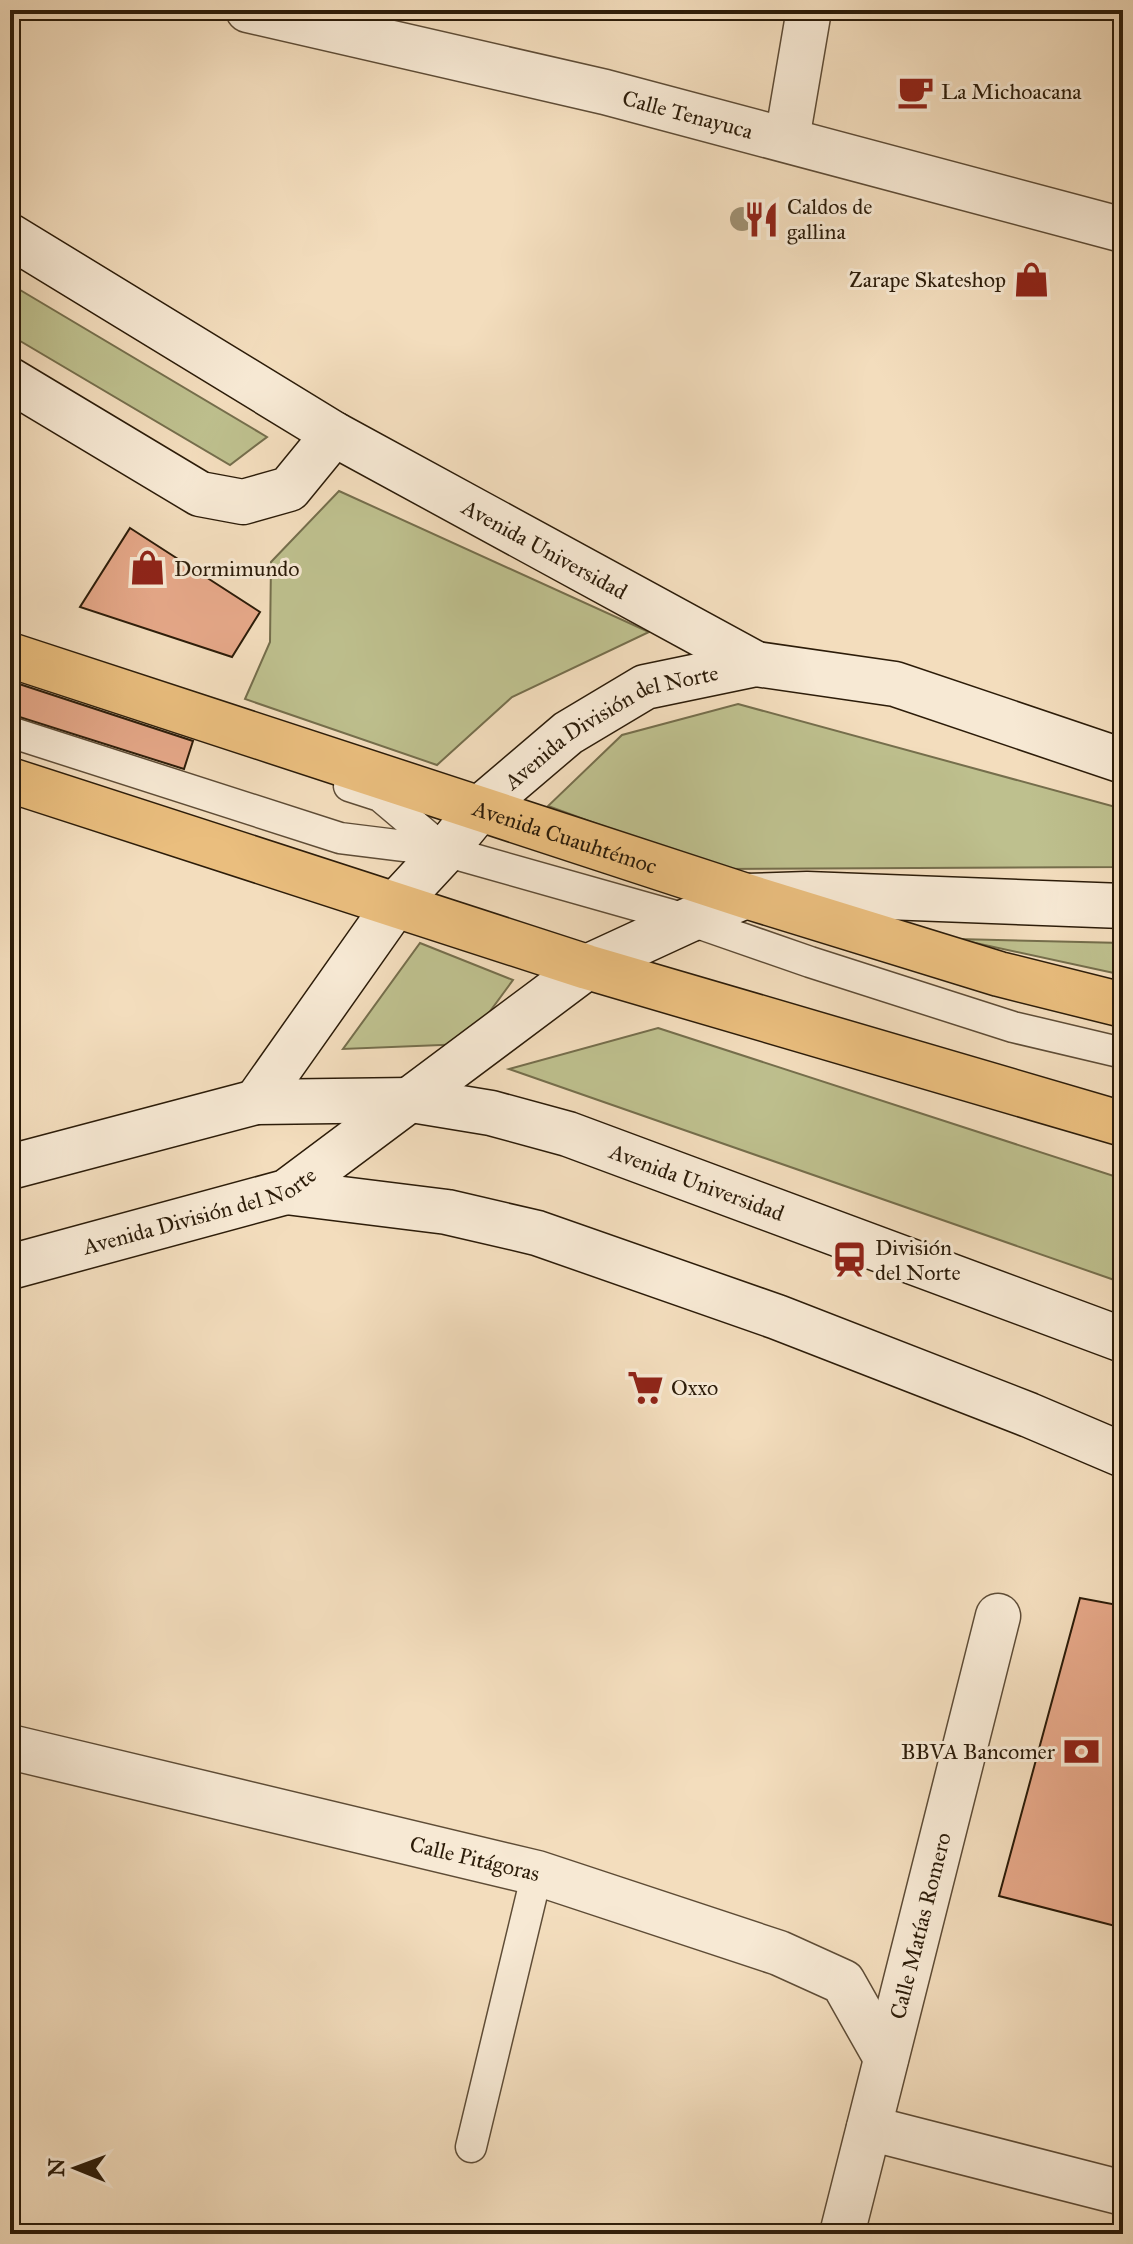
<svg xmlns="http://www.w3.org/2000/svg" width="1133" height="2244" font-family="'IM FELL Great Primer',serif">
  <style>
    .green { fill: #bec08e; stroke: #756e4c; stroke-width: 2 }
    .building { fill: #e6a889; stroke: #2c1c09; stroke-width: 2 }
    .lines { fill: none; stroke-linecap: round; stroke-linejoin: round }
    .lane-casing { stroke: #5e4c36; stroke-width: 33 }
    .street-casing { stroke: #5e4c36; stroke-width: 47 }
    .secondary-casing { stroke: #2c1c09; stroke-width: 47 }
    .primary-casing { stroke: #2c1c09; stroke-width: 47 }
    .lane { stroke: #f7e9d4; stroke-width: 30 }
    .street { stroke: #f7e9d4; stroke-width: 44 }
    .secondary { stroke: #f7e9d4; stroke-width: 44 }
    .primary { stroke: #eabe7e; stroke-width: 44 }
    .tree { fill: #9e8e70 }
    .labels { text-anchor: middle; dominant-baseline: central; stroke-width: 6; stroke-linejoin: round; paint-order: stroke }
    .poi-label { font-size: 22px; fill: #2c1c09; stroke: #f7e9d4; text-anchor: start }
    .street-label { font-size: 22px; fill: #2c1c09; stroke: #f7e9d4 }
  </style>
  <rect width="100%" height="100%" fill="#f3ddbd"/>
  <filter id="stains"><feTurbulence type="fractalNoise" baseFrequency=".0025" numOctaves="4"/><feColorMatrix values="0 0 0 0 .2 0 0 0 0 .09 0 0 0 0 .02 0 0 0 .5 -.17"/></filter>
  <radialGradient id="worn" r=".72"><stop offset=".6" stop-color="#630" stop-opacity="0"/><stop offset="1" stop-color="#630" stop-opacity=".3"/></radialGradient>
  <g class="green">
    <path d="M10,284l257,153 -37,28 -220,-130z"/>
    <path d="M339,491l310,141 -137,65 -75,68 -192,-66 25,-57 1,-80z"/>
    <path d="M738,704l385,105v58l-403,2 -172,-63 74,-71z"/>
    <path d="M957,939l166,4v32z"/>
    <path d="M420,943l93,37 -47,64 -123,5z"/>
    <path d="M658,1028l465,151v104l-614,-214z"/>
  </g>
  <g class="building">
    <path d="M130,528l130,84 -28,45 -152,-50z"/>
    <path d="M10,681l183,60 -9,28 -174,-55z"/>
    <path d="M1080,1598l43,8v322l-124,-32z"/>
  </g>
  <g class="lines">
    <defs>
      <g id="lane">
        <path d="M10,732l330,106 105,13 244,69 121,42 203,65 110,26"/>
        <path d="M349,786l31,10 65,55"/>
        <path d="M471,2147l66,-274"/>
      </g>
      <g id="street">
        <path id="s1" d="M248,10l357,82 518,138"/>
        <path d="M787,139l22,-129"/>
        <path id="s2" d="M10,1747l527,126 242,80 64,29 43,76"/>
        <path d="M869,2128l254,65"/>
        <path id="s3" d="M842,2234l156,-618"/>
      </g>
      <g id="secondary">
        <path id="s4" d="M10,236l324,198 422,230"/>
        <path d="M10,380l190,114 43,8 46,-13 45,-55"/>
        <path id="s5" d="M256,1102l139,-197 50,-54 35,-43 88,-75 77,-46 111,-23 139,20 228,77"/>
        <path id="s6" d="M10,1167l246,-65 156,-2 79,13 77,21 555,206"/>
        <path d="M286,1192l161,20 90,21 240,84 252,98 94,40"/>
        <path id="s7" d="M10,1267l276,-75 301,-225 102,-47 57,-24 61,-2 316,12"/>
      </g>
      <g id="primary">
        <path id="s8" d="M10,655l736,241 253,78 124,31"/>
        <path d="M10,780l577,187 536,157"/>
      </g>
    </defs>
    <use href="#lane" class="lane-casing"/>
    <use href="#street" class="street-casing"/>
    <use href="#secondary" class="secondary-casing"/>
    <use href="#primary" class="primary-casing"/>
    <use href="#lane" class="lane"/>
    <use href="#street" class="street"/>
    <use href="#secondary" class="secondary"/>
    <use href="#primary" class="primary"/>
  </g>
  <circle class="tree" cx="742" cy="219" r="12"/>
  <defs>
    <symbol id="cafe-bare" viewBox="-9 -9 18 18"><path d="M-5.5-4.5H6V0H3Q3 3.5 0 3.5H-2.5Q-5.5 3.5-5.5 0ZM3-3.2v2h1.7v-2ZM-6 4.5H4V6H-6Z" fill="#8f2418" stroke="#f7e9d4" stroke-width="2.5" paint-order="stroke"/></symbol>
    <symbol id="restaurant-bare" viewBox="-9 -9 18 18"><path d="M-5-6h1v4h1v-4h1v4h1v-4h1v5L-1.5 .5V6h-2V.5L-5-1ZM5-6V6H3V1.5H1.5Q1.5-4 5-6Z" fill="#8f2418" stroke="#f7e9d4" stroke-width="2.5" paint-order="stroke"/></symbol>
    <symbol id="shop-bare" viewBox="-9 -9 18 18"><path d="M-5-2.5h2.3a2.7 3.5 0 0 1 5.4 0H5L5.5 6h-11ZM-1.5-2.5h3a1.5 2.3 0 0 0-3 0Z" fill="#8f2418" stroke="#f7e9d4" stroke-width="2.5" paint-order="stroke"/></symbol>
    <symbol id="station-bare" viewBox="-9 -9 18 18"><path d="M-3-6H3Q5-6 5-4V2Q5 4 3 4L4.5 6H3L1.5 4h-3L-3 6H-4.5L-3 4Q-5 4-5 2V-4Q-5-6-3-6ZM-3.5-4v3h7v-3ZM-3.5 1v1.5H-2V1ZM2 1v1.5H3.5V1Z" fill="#8f2418" stroke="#f7e9d4" stroke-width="2.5" paint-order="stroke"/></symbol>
    <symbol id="supermarket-bare" viewBox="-9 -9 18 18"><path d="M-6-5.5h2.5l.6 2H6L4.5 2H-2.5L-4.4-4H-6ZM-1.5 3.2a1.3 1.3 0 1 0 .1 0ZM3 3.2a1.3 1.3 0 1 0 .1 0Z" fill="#8f2418" stroke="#f7e9d4" stroke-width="2.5" paint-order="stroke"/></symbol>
    <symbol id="bank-bare" viewBox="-9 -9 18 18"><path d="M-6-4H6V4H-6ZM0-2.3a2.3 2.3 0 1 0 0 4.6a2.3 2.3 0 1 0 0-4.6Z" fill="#8f2418" stroke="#f7e9d4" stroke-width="2.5" paint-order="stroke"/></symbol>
  </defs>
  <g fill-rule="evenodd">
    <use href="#cafe-bare" x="890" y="66" width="51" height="51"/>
    <use href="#restaurant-bare" x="736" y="194" width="51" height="51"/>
    <use href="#shop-bare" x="1006" y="254" width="51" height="51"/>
    <use href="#shop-bare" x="122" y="542" width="51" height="51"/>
    <use href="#station-bare" x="824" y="1234" width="51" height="51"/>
    <use href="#supermarket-bare" x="620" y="1362" width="51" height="51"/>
    <use href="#bank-bare" x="1056" y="1726" width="51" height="51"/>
  </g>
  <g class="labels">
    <g class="poi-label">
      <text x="941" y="91">La Michoacana</text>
      <text x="787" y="206">Caldos de<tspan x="787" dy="25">gallina</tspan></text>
      <text x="1006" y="279" text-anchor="end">Zarape Skateshop</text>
      <text x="174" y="568">Dormimundo</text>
      <text x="875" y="1247">División<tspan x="875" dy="25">del Norte</tspan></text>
      <text x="671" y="1387">Oxxo</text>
      <text x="1055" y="1751" text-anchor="end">BBVA Bancomer</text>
    </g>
    <g class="street-label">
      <text stroke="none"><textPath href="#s1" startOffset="452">Calle Tenayuca</textPath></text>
      <text stroke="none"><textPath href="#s4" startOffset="620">Avenida Universidad</textPath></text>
      <text stroke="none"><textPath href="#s5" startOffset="528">Avenida División del Norte</textPath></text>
      <text stroke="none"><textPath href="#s8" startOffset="584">Avenida Cuauhtémoc</textPath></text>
      <text stroke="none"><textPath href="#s6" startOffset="708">Avenida Universidad</textPath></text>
      <text stroke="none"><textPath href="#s7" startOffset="198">Avenida División del Norte</textPath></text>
      <text stroke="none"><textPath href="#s2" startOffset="478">Calle Pitágoras</textPath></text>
      <text stroke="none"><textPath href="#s3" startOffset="318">Calle Matías Romero</textPath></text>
    </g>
  </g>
  <rect width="1133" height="2244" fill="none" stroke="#f3ddbd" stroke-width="40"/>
  <rect x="12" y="12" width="1109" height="2220" fill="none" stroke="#2c1c09" stroke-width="4"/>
  <rect x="20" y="20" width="1093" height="2204" fill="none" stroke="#2c1c09" stroke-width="2"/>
  <g transform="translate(76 2168) rotate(271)" stroke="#f7e9d4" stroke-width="6" paint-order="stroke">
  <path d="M0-6L14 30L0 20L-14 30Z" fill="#2c1c09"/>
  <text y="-12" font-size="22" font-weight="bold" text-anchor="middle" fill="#2c1c09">N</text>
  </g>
  <rect width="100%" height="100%" filter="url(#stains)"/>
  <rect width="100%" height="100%" fill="url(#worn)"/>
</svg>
